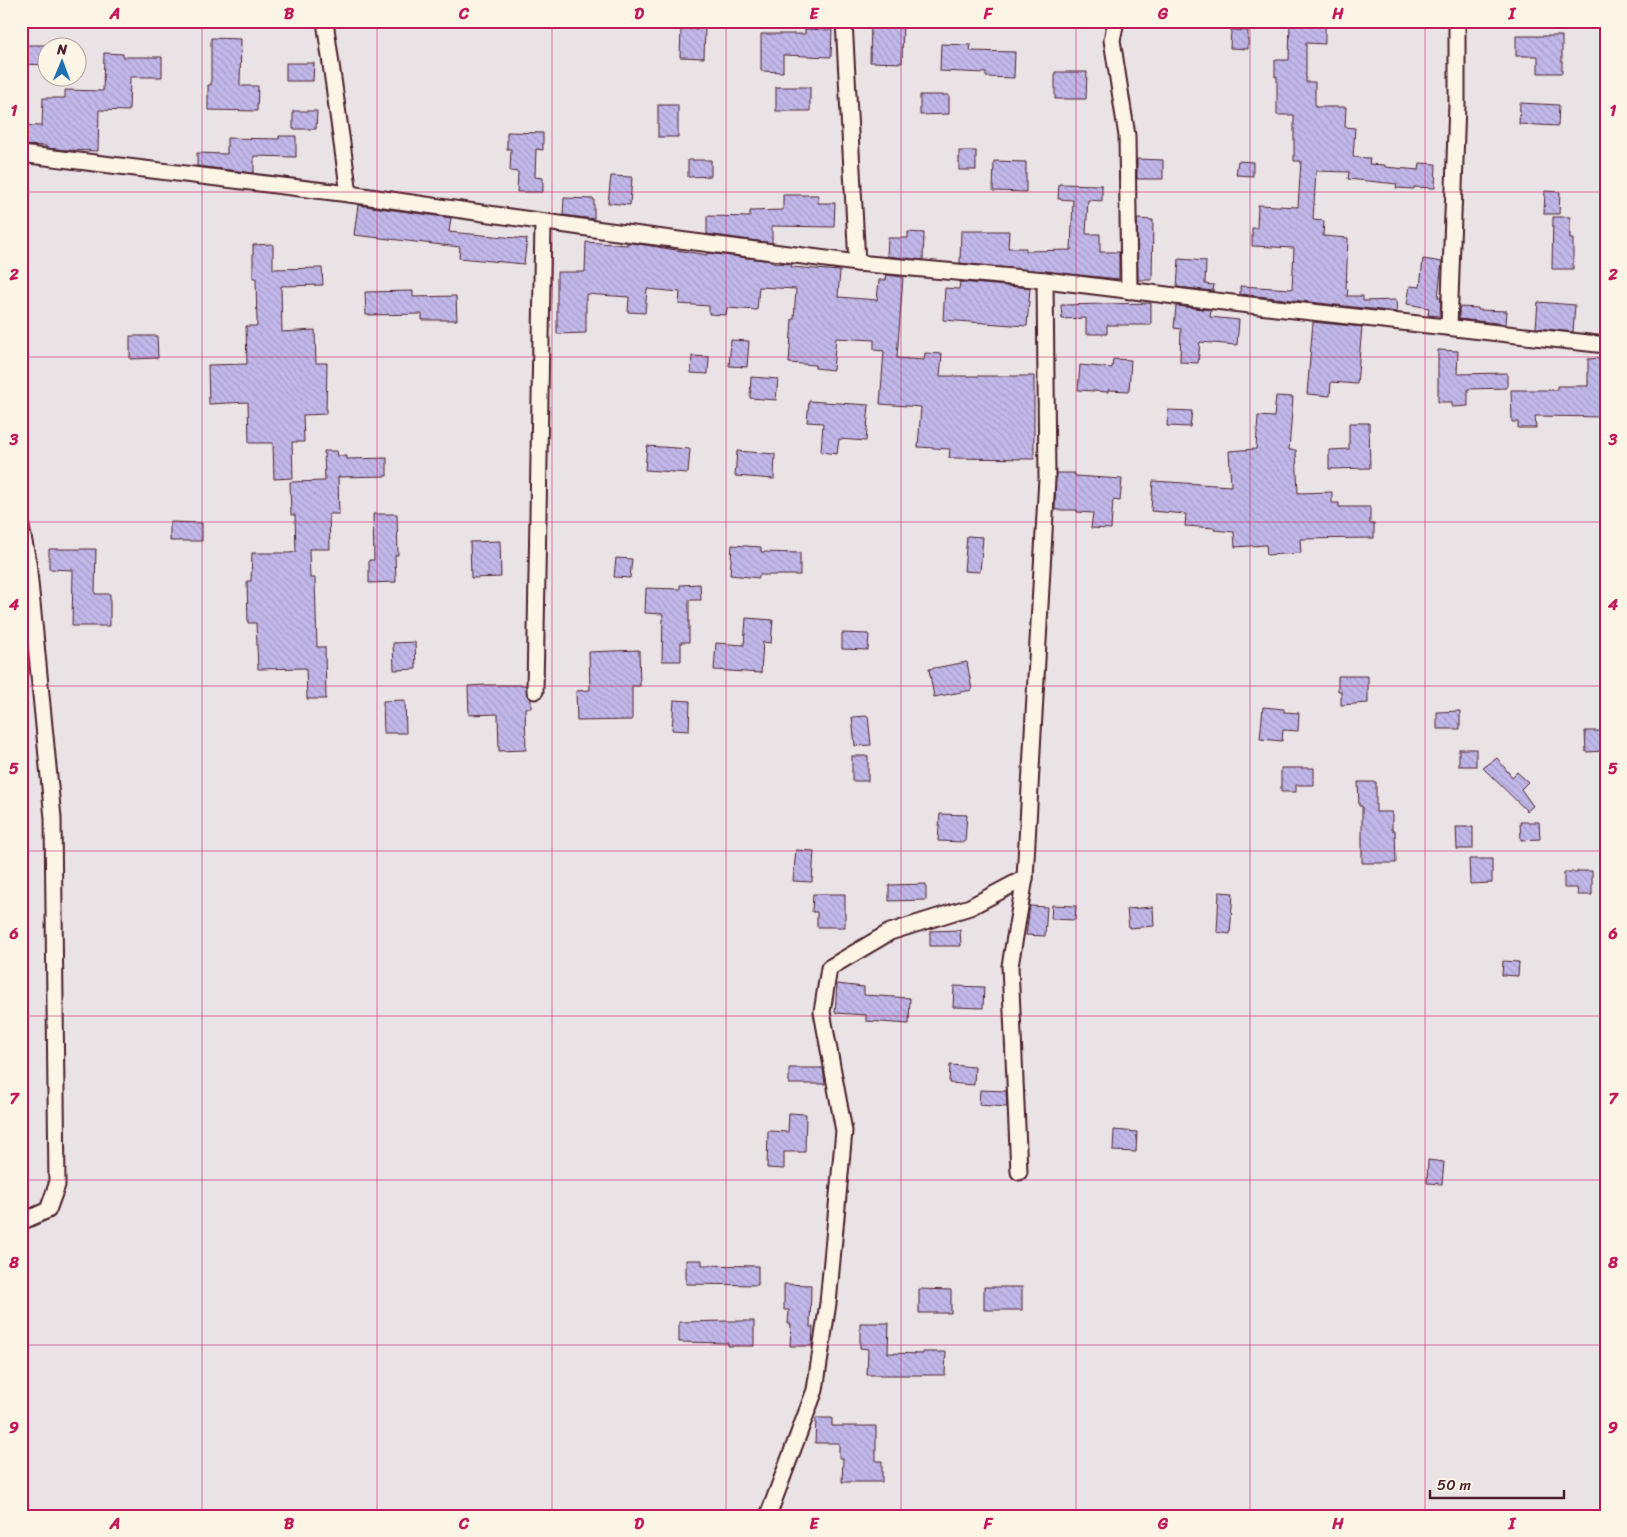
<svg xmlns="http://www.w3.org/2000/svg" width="1627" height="1537" font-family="Sriracha,sans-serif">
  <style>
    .building { fill: url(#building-back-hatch); stroke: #4a1f2b }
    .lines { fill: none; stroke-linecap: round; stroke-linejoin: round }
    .minor-casing { stroke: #4a1f2b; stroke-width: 19 }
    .minor { stroke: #fcf5e5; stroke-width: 15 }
    .grid { fill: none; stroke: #c2185b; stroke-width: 1; stroke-opacity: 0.55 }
    .neatline { fill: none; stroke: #c2185b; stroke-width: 2 }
    .grid-label { font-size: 16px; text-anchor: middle; font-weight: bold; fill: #c2185b }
  </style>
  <defs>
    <pattern id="building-back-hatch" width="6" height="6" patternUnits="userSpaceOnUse" patternTransform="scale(1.25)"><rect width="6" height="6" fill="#c1b8ea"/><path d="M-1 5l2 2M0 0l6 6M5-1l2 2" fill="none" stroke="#a79ec9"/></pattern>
  </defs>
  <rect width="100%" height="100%" fill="#eae3e6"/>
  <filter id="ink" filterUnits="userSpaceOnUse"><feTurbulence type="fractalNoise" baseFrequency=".02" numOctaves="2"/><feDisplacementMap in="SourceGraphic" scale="10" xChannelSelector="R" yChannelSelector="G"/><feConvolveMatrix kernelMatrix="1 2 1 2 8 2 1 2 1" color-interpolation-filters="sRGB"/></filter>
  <g filter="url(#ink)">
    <g class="building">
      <path d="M871,21h32l-1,42 -32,-1z"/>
      <path d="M1290,22l35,1v21l-19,-1v39h9v25h31l-1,20 10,1 -2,29 17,1 -1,6 16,1v2l34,3 1,-7 16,1 -1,24 -21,-1v2l-18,-1 1,-4 -49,-5 1,-7 -33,-1 -3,49 11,1 -1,15 25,2 -2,51h2l-1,7h16v5l33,-1 1,12 -157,-18v-8l52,3 2,-41 -42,-2v-18h5l1,-23 40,2 3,-46h-7v-46h-17v-39l-2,1v-17h14z"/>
      <path d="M681,29h24l-1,29 -24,-1z"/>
      <path d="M805,29l27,1 -1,27 -48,-2v17l-22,-1v-37h44z"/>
      <path d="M1231,30l17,1v18l-18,-1z"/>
      <path d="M1516,36h46v37h-24v-17h-22z"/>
      <path d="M211,38l30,1 -1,47h18l-1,25 -49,-1v-25h3z"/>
      <path d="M941,44l30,1 -1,6 45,1 -1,26 -28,-1v-4l-46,-2z"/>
      <path d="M21,45h27v20l-27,-1z"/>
      <path d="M104,53l19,1v3h39v20h-32l-1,34 -30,-1 -1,41 -32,-1 -20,-2v-2l-25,-1v-20l21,1 1,-28h22v-8l38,1z"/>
      <path d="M286,63h28l-1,18h-27z"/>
      <path d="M1055,72h32l-1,27h-31z"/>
      <rect x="776" y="87" width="34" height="24"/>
      <path d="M920,95h29v19l-29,1z"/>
      <path d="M1520,103l39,2 -1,21 -39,-2z"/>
      <rect x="658" y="105" width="20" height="32"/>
      <path d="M293,111h24l-1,18h-23z"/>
      <path d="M507,132l36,1v17l-7,-1 -1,28 8,1v14h-26l1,-20 -8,-1 1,-22h-4z"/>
      <path d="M279,136h17v21l-42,-1v17l-57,-7v-13l30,1v-16l52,1z"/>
      <rect x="959" y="151" width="17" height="19"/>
      <path d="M1137,159l26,1v19h-26z"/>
      <path d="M688,160h23v16l-23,1z"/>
      <path d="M994,161l32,1v30l-33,-1z"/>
      <path d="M1238,161l15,1v14l-17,-1z"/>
      <path d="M611,176l21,1 -2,28 -22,-2z"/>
      <path d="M1059,184l43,1v16l-14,-1 -2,34h14v18h19v27l-159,-16 1,-32h48l-1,17h18v3l45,-1 2,-50 -15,-1z"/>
      <path d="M1545,191l15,1 -1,22h-15z"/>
      <path d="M783,195h35v8h17l-1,24 -62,-1v17l-65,-9v-18l43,1v-6l33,-1z"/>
      <path d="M564,198l30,1v20l-31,-4z"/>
      <path d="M358,205l93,13 -2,14 78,7 -3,25 -65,-6 1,-11 -106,-12z"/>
      <path d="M1553,217h17v22h3v30h-21z"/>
      <path d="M1137,219l16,1 -1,60h-14z"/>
      <path d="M908,232l16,1 -1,27 -36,-4 1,-18h20z"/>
      <path d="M586,242l41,3v-2h6l74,12v-2l65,8v2l20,1 -1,3 49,4 -2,26 39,3 2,-20h7l1,-5 16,2 -6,81 27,2 1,-7 17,1 -2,22h94v83l-85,-1 1,-9 -32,-2 3,-40 -41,-3 4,-53 -10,-1v-10l-38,-2 -3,32 -18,-2v-3l-26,-2 3,-44h2l2,-30 -37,-2 -2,23 -30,-2 -1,7 -17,-1v-8l-30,-2 1,-12 -33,-3 -2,24 -17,-1 1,-15 -43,-3v39l-29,1v-62h28z"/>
      <path d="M273,244v25l49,-1 1,17 -42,1 1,46 33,-2 1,33h11l-1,51 -23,1 1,27h-12l1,36 -19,1 -1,-36h-24l-1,-41 -39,2 -1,-39 39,-1 -1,-38h11l-1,-48h-3v-33z"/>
      <path d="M1179,259l27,2 -1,23 9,1 -1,6 -36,-4z"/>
      <path d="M1423,259l19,3 -4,35h3l-1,19 -12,-1 1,-7 -22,-4 3,-18 10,1z"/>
      <path d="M960,282l70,6 -3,38 -84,-6 2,-32 14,1z"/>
      <path d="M413,291v6l43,-1 1,24h-35v-6l-56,1 -1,-23z"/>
      <path d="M1538,302l37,3 -2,27 -37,-4z"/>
      <path d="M1151,303v22h-44v9h-21v-16l-24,1 -1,-14z"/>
      <path d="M1176,306l35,4 -1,7 29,3 -2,25 -37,-3 -2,21 -18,-1 1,-33 -7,-1z"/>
      <path d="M1459,307l19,1v2l29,1 -1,13 -47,-5z"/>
      <path d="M1313,322l49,5 -5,57 -26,-2 -1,14 -23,-2z"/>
      <path d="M130,336h27l1,22 -28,1z"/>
      <path d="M731,340l18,1 -2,26 -18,-1z"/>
      <path d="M1438,350l20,1 -1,23 50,-1v15l-39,1v17l-16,1v-5h-14z"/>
      <path d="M692,356l17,1 -1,17 -17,-1z"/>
      <path d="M1604,358l2,59 -71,-1 1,12h-18v-6h-6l-1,-32h46v-4h31v-27z"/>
      <path d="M1113,359l18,1 -2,31 -21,-1v2l-30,-2 2,-25 32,3z"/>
      <path d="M751,377l27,2 -2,21 -26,-2z"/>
      <path d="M1276,396l17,1 -4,53h7l2,43 34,-1v11h7v4h31v17h4v14l-74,1 1,14 -34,2 -1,-10 -31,2 -1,-15 -20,-2 1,-2 -30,-2 1,-12 -35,-3 2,-30 78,5 -2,-35 27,-2 2,-33 16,1z"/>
      <path d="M809,401l60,4 -3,36 -27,-2 -2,15 -16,-2 2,-29 -16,-1z"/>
      <path d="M1168,410l24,1 -2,16 -23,-1z"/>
      <path d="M1349,423h20l1,45 -41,1v-19l20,-1z"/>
      <path d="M647,446l43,3 -2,24 -43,-3z"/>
      <path d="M324,451h13l1,5h9v3l40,-1v18l-49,1 1,37h-10l1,35h-21l1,29h5l2,69h8l1,52h-19l-1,-31 -48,1 -2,-46h-8l-1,-42h4l1,-28h37l7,-1 -1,-37h-4l-1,-33 35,-1z"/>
      <path d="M737,451l38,3 -1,25 -39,-3z"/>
      <path d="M1056,473h19v3l47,3 -2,22 -7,-1 -2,29 -20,-1 2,-15 -16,-1v-2h-22z"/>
      <path d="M373,514h24l1,41h-3l1,27 -27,1v-23h5z"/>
      <path d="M170,522l32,1v18h-32z"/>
      <path d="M967,536l16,1 -3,35 -16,-1z"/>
      <path d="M500,541l1,36 -30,1 -1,-36z"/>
      <path d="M732,545l29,2v5l39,1v22h-41v3l-29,-3z"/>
      <path d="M49,549h47l-1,45h15v32h-38l1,-56 -24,-1z"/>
      <path d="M616,558l16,1 -2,19 -16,-1z"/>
      <path d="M700,584l1,16h-12v42h-8v19h-19l1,-47 -18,-1 1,-25 34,1v-4z"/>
      <path d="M746,618l27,2 -2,23 -8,-1 -2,31 -47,-3 2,-27 28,2z"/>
      <path d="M842,633l27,1 -1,16 -26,-1z"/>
      <path d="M415,642l1,27 -22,1 -1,-27z"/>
      <path d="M639,650l1,36h-8v34l-55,1 -1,-30 14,-1 -1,-38z"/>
      <path d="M967,662l5,28 -38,7 -5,-28z"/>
      <path d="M1338,676h30v27l-27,2v-14h-3z"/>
      <path d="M486,685h40l1,10 4,4v9h-6l1,42 -27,1 -1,-37 -29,1 -1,-29z"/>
      <path d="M405,700l1,33h-22l-1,-32z"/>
      <path d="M674,700l16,1 -1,30 -17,-1z"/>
      <path d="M1263,707l21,2v3l15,1 -1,18 -15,-1 -1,11 -22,-2z"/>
      <path d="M1460,711v18h-23v-17z"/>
      <path d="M868,716l3,29 -16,1 -3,-29z"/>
      <path d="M1585,731h18l1,20 -18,1z"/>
      <rect x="1459" y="749" width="17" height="17"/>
      <rect x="852" y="756" width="16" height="25"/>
      <path d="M1497,758l15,19 5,-5 11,10 -7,7 12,17 -6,5 -44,-43z"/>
      <path d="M1281,768h33v17h-18v7h-15z"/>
      <path d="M1358,782h18v30h16v18h3l1,33h-34v-57h-3z"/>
      <path d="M940,814l27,1 -2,27 -27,-1z"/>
      <path d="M1520,822h19l1,17 -19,1z"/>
      <path d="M1456,827h17v22h-16z"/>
      <path d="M796,850l18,1 -2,31 -19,-1z"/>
      <path d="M1469,859h23v24l-22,1z"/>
      <path d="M1577,871h15v24h-14l-1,-7h-13v-16h13z"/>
      <path d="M926,884v16l-37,1v-16z"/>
      <path d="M1219,892l14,1 -3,41 -13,-2z"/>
      <path d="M813,894h32v33h-28v-15h-5z"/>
      <path d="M1052,905l24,1 -1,14 -24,-1z"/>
      <path d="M1030,906l17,1 -2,29 -19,-1z"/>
      <path d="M1153,907l1,19 -25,2 -2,-19z"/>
      <path d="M960,930l1,16h-31v-15z"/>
      <path d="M1503,961l16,1 -1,14 -16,-1z"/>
      <path d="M837,984l27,3v8l46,3 -1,26 -43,-3v-6l-31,-2z"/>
      <path d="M954,986l30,1 -1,21 -30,-1z"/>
      <path d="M950,1065l25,2 -1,18 -25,-2z"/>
      <path d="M789,1068h34l2,16h-36z"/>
      <path d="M980,1090l26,1 1,16 -28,-2z"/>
      <path d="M789,1113l17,1 -1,38h-21v17l-17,-1 1,-37 20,1z"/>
      <path d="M1114,1130l23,2 -1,20 -23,-1z"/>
      <path d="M1428,1160l16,2 -2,22 -15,-1z"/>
      <path d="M686,1260h16v5l56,1v19l-72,-1z"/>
      <path d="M784,1284l27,1 -1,42h3l-1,19h-22l1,-22h-3l1,-14h-5z"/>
      <rect x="984" y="1287" width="38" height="23"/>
      <path d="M919,1289l32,1v23h-32z"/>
      <path d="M728,1321h26v25h-26v-3l-49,-1v-20z"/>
      <path d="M860,1323h29l-1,30 35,1v-2h23l-1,23h-78l1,-26 -8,-1z"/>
      <path d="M816,1418h16v8h44v35h6v21h-40l1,-24h-4v-15h-24z"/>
    </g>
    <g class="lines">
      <defs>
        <g id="minor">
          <path d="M325,21l24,173"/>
          <path d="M844,21l13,242"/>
          <path d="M1116,21l-4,19 15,96 2,155"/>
          <path d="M21,154l328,40 253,36 255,33 188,17 187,23 374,42"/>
          <path d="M1449,327l8,-223v-83"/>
          <path d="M21,527l7,35 25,256 4,367 -9,25 -27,12"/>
          <path d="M535,691l8,-469"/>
          <path d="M1019,1172l-9,-206 15,-88 22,-400 -2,-198"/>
          <path d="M768,1516l47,-126 13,-87 16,-172 -22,-119 7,-44 61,-36 80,-25 55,-29"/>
        </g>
      </defs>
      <use href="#minor" class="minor-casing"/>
      <use href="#minor" class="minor"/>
    </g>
  </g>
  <path class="grid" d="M202,21v1495M377,21v1495M552,21v1495M726,21v1495M901,21v1495M1076,21v1495M1250,21v1495M1425,21v1495M21,192h1585M21,357h1585M21,522h1585M21,686h1585M21,851h1585M21,1016h1585M21,1180h1585M21,1345h1585"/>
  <rect width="1627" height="1537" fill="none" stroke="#fcf5e5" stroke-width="55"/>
  <g transform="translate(62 62) rotate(1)"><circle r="24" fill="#fcf5e5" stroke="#b59f9b"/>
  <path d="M0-4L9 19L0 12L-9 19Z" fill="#1f6fb2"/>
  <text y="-8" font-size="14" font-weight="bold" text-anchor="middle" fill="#4a1f2b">N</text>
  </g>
  <path d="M1430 1490v8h134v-8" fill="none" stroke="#4a1f2b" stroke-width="2.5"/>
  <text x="1437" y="1490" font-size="15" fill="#4a1f2b" stroke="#fcf5e5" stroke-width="4" paint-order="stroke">50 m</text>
  <rect x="28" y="28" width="1572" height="1482" class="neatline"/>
  <g class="grid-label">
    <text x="115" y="19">A</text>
    <text x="289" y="19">B</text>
    <text x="464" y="19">C</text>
    <text x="639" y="19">D</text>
    <text x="814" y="19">E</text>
    <text x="988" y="19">F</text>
    <text x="1163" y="19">G</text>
    <text x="1338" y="19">H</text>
    <text x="1512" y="19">I</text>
    <text x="14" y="116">1</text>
    <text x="1613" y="116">1</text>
    <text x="14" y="280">2</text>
    <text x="1613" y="280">2</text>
    <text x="14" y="445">3</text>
    <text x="1613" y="445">3</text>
    <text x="14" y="610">4</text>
    <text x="1613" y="610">4</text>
    <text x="14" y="774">5</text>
    <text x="1613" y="774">5</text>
    <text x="14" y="939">6</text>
    <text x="1613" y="939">6</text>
    <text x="14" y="1104">7</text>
    <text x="1613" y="1104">7</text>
    <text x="14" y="1268">8</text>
    <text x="1613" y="1268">8</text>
    <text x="14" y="1433">9</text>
    <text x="1613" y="1433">9</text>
    <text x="115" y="1529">A</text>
    <text x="289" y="1529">B</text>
    <text x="464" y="1529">C</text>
    <text x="639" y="1529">D</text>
    <text x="814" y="1529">E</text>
    <text x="988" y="1529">F</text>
    <text x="1163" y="1529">G</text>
    <text x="1338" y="1529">H</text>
    <text x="1512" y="1529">I</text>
  </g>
</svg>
